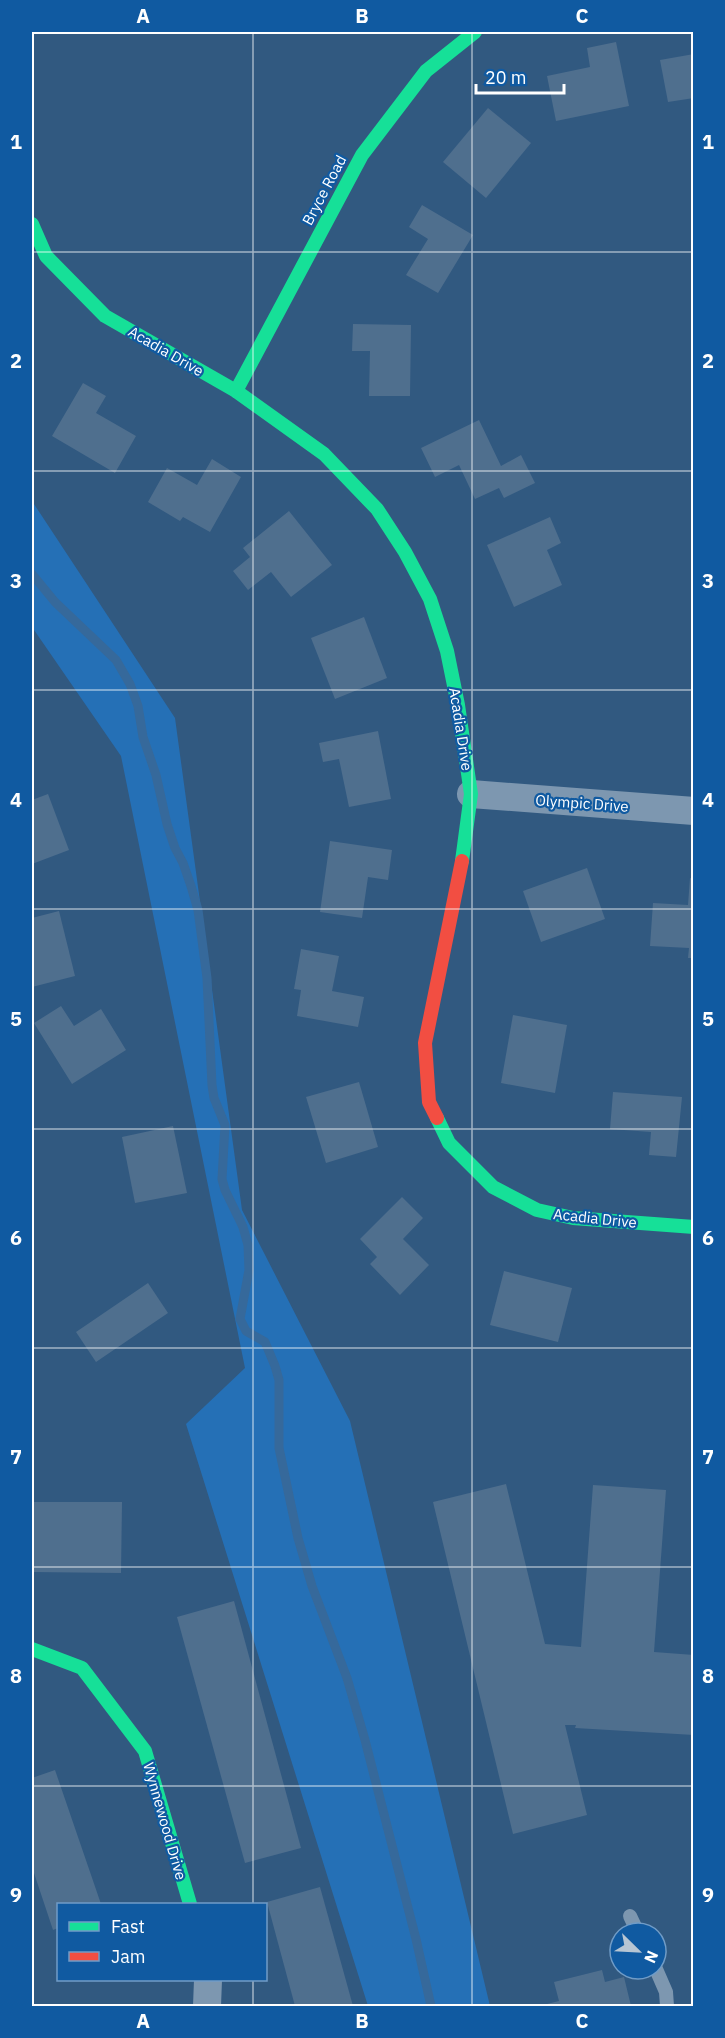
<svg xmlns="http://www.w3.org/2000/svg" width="725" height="2038" font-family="'IBM Plex Sans',sans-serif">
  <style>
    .green { fill: #2570b6 }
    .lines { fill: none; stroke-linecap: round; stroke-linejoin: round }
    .stream { stroke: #36699b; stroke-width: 9 }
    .building { fill: #4f6f8e }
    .lane { stroke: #7d97b0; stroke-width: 14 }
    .street { stroke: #7d97b0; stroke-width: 28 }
    .fast { stroke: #16e098; stroke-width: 14 }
    .jam { stroke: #f24e42; stroke-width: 14 }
    .grid { fill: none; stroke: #fff; stroke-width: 1.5; stroke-opacity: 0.55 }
    .labels { text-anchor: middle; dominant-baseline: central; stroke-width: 4.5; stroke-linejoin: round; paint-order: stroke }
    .street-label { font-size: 15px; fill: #fff; stroke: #105aa1 }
    .neatline { fill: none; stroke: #fff; stroke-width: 2 }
    .grid-label { font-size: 20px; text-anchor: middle; font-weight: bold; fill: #fff }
  </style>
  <rect width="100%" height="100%" fill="#315980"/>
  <path class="green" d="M32,501l143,217 67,492 108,211 140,585h-122l-182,-582 59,-56 -124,-612 -89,-129z"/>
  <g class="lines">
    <path class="stream" d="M32,574l23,28 61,58 14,24 8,22 5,31 13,38 11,49 8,24 8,15 8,23 7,24 9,68 5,107 2,13 11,27 -3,54 3,11 18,37 5,18 1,25 -9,49 6,12 19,11 10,24 4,14v68l19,90 14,48 35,92 18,62 51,199 15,67"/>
  </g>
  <g class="building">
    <path d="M616,42l13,64 -73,15 -9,-45 43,-9 -3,-19z"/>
    <path d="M694,54v44l-26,4 -8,-42z"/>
    <path d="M488,108l43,35 -45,55 -43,-36z"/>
    <path d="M422,205l51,30 -35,58 -32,-18 22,-36 -19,-12z"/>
    <path d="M353,324l58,1 -1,71h-41l1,-45h-18z"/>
    <path d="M83,383l23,13 -10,17 40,23 -21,37 -63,-37z"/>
    <path d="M479,420l22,46 20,-11 14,28 -31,15 -5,-10 -24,11 -16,-34 -24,12 -14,-29z"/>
    <path d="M212,459l29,18 -31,55 -27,-15 -3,4 -32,-19 19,-34 30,17z"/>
    <path d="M289,511l43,54 -41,32 -20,-25 -23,18 -15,-19 17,-14 -7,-9z"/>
    <path d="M550,517l11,26 -14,7 15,35 -48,22 -27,-62z"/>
    <path d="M364,617l23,61 -52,21 -24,-61z"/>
    <path d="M378,731l13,68 -42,8 -10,-48 -16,3 -4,-19z"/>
    <path d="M48,794l21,56 -37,14v-64z"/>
    <path d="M330,841l62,9 -4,30 -20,-3 -6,41 -42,-6z"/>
    <path d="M587,868l18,51 -64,23 -18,-51z"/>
    <path d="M690,878l4,1v79h-6l1,-10 -39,-2 3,-43 35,2z"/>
    <path d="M59,911l16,65 -43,11v-69z"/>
    <path d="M301,949l38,7 -7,35 32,6 -6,30 -61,-11 4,-26 -7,-1z"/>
    <path d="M61,1006l13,20 27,-17 25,41 -54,34 -38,-61z"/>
    <path d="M513,1015l54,10 -12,68 -54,-10z"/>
    <path d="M359,1082l19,65 -52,16 -20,-66z"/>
    <path d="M613,1092l69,5 -6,60 -27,-2 2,-23 -41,-3z"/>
    <path d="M173,1126l14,67 -52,10 -13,-66z"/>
    <path d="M402,1197l21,21 -20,21 26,26 -29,30 -30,-31 7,-7 -17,-18z"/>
    <path d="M504,1271l68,17 -14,54 -68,-17z"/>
    <path d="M148,1283l20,30 -72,49 -20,-30z"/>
    <path d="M506,1484l39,160 36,3 12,-162 73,5 -12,162 40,3v80l-119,-7 1,-3h-11l22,90 -74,19 -80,-332z"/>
    <path d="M32,1502h90l-1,71 -89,-1z"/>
    <path d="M234,1601l67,247 -56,15 -68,-246z"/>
    <path d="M55,1770l46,134h-43v24l-5,2 -21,-63v-89z"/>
    <path d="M320,1887l33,119h-58l-28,-104z"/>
    <path d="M602,1970l3,12 19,-5 7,29h-84v-2l12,-3 -5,-19z"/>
  </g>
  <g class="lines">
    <g class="lane">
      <path d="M630,1916l8,17"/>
      <path d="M656,1969l10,23 1,14"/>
    </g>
    <g class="street">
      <path d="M471,794l223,17"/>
      <path d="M207,2006l1,-26"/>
    </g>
    <g class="fast">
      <path d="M32,224l14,32 59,60 131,75 88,63 53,55 28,43 25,47 17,52 11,54 13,89 -9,67"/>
      <path d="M236,391l126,-236 64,-84 49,-39"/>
      <path d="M437,1118l12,25 44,44 44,23 36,8 121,9"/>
      <path d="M32,1649l50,19 63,83 45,153"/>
    </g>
    <path class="jam" d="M437,1118l-8,-16 -4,-59 37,-182"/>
  </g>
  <path class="grid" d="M253,32v1872M472,32v1974M32,252h662M32,471h662M32,690h662M32,909h662M32,1129h662M32,1348h662M32,1567h662M32,1786h662M253,1980v26"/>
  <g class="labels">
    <g class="street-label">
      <text transform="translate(324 190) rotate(-62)">Bryce Road</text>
      <text transform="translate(166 351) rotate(30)">Acadia Drive</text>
      <text transform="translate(461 729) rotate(81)">Acadia Drive</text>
      <text transform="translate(582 803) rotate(4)">Olympic Drive</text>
      <text transform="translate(595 1218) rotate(6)">Acadia Drive</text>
      <text transform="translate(165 1821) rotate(74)">Wynnewood Drive</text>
    </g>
  </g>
  <rect width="725" height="2038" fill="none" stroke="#105aa1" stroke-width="66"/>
  <rect x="57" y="1903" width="210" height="78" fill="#105aa1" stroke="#709cc7" stroke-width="1.5"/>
  <rect x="69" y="1922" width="30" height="9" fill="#16e098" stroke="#709cc7" stroke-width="1.5"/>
  <text x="111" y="1933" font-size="18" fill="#ffffff">Fast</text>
  <rect x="69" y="1952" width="30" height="9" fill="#f24e42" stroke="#709cc7" stroke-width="1.5"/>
  <text x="111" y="1963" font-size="18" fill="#ffffff">Jam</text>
  <g transform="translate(638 1951) rotate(114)"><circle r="28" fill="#105aa1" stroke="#709cc7" stroke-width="1.5"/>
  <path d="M0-4.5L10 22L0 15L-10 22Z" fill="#b7c5d3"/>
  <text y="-9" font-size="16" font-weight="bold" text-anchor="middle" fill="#ffffff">N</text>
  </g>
  <path d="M476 84v9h88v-9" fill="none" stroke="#ffffff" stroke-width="3"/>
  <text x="485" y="84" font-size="18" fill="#ffffff" stroke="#105aa1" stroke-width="4.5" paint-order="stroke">20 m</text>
  <rect x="33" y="33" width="659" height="1972" class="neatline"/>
  <g class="grid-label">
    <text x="143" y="23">A</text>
    <text x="362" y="23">B</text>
    <text x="582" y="23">C</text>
    <text x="16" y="149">1</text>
    <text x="708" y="149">1</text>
    <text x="16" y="368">2</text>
    <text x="708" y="368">2</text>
    <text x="16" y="588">3</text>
    <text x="708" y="588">3</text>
    <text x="16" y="807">4</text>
    <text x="708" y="807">4</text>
    <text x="16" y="1026">5</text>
    <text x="708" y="1026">5</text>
    <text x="16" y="1245">6</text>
    <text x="708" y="1245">6</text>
    <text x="16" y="1464">7</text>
    <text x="708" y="1464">7</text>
    <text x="16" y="1683">8</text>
    <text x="708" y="1683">8</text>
    <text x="16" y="1902">9</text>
    <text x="708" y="1902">9</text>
    <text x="143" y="2028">A</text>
    <text x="362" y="2028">B</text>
    <text x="582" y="2028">C</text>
  </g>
</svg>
